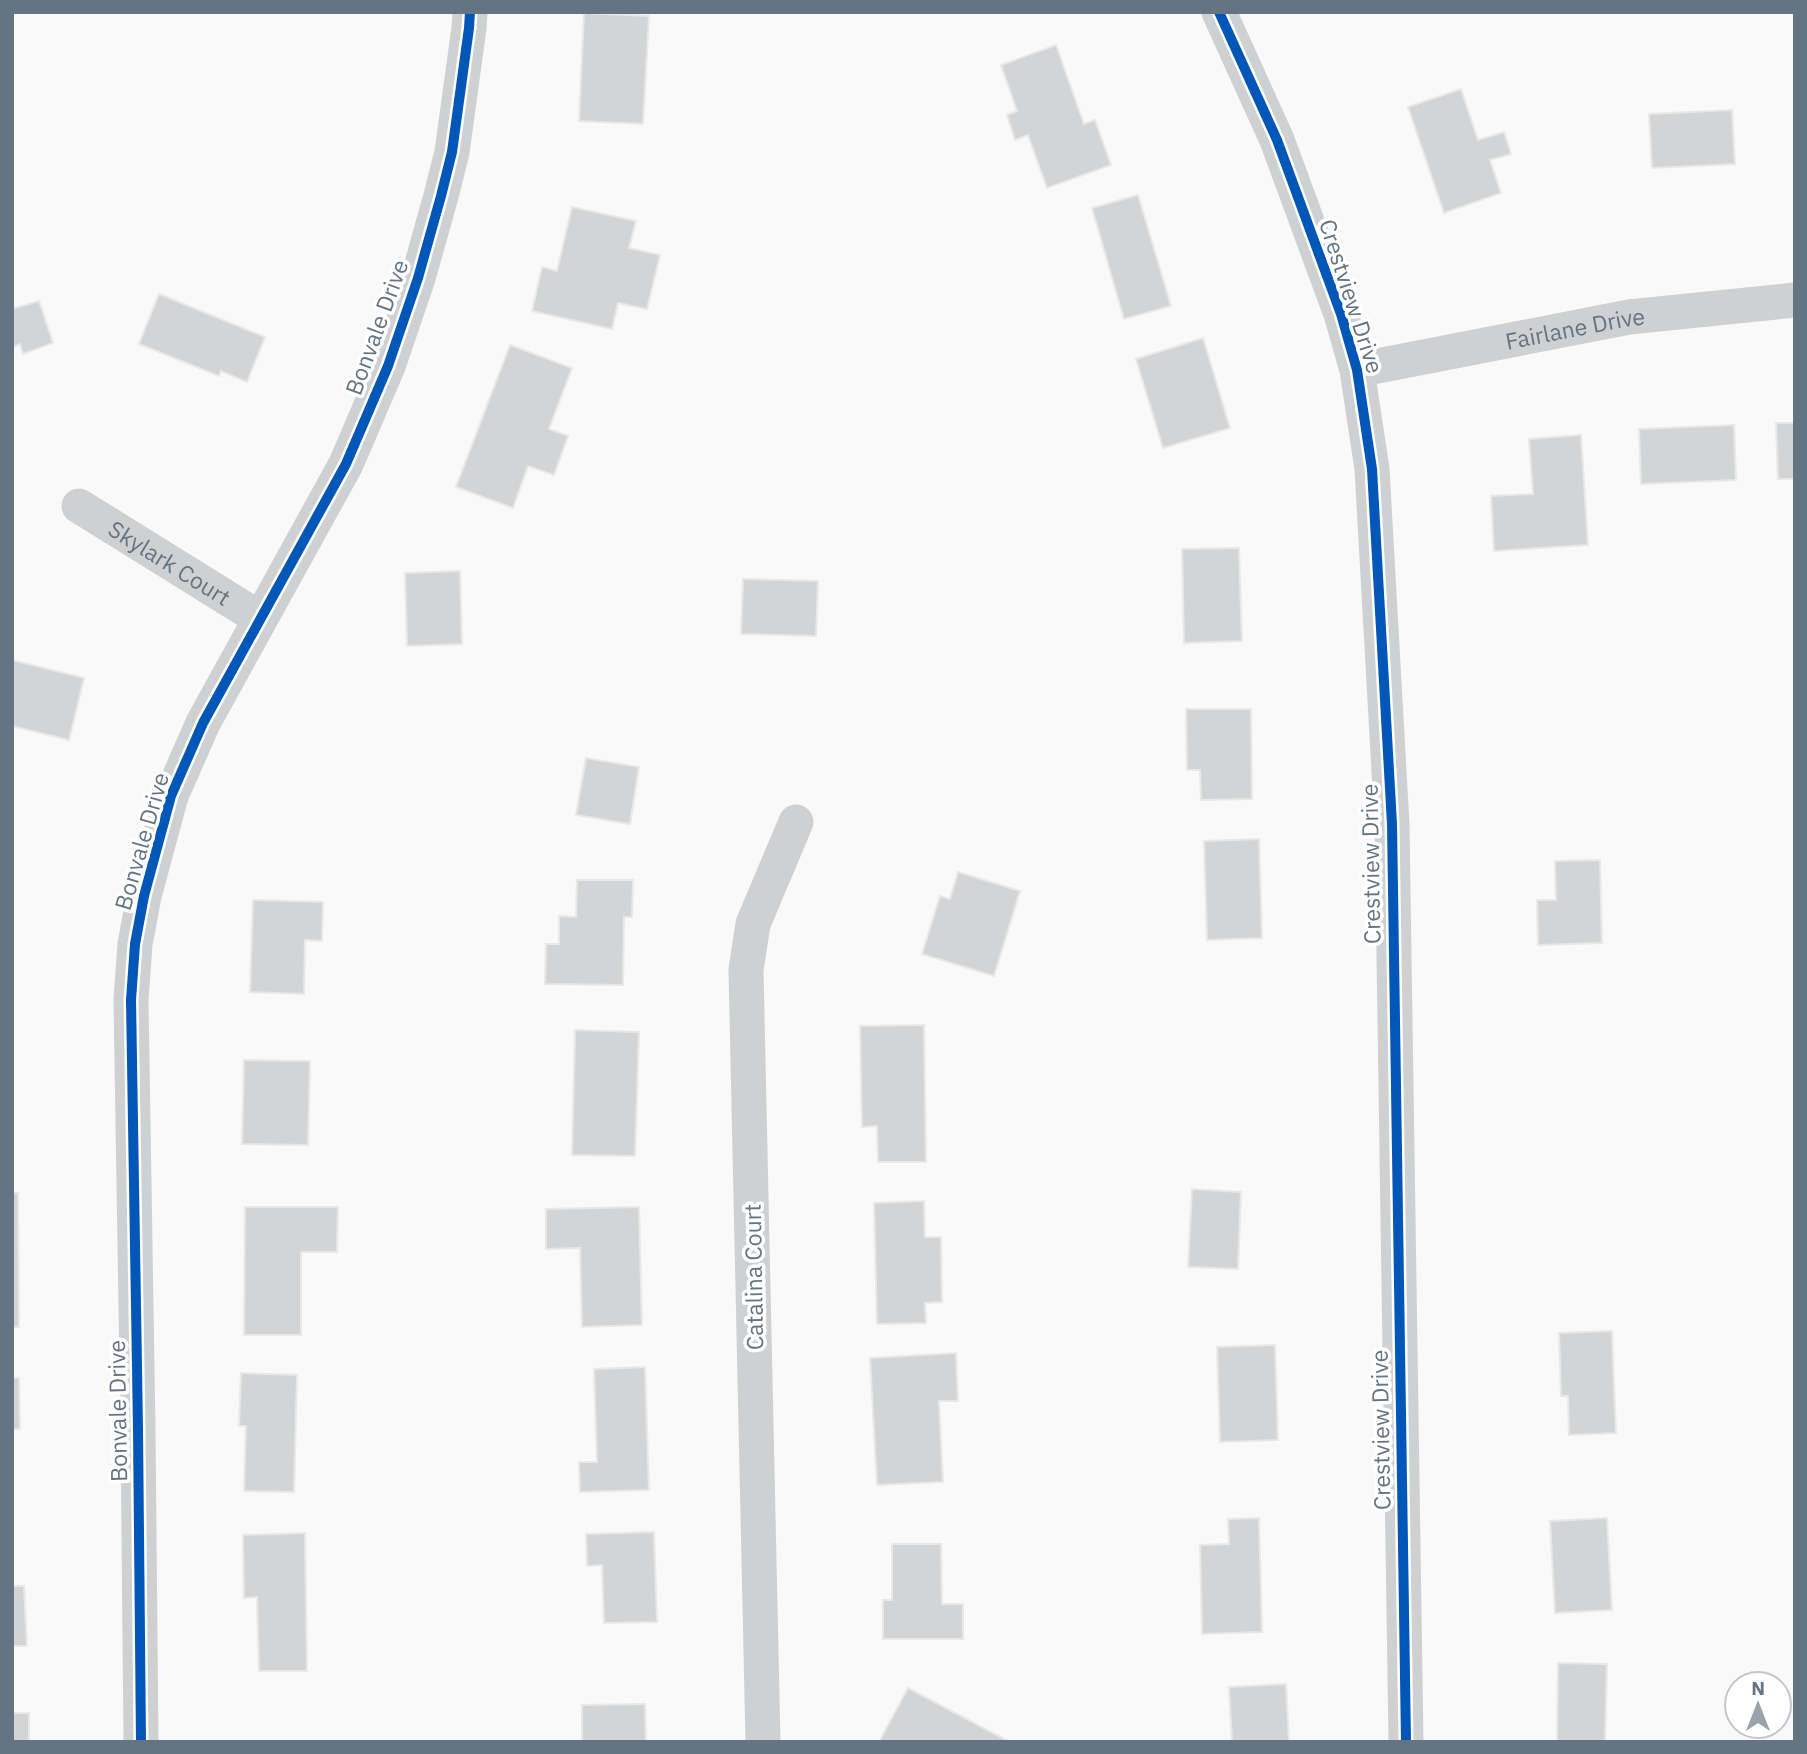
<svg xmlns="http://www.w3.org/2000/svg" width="1807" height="1754" font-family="'IBM Plex Sans',sans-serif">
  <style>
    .building { fill: #d2d4d5; stroke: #e8e8e8; stroke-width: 2 }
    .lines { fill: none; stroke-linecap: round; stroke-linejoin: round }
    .street { stroke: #cfd0d1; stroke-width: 35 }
    .cycleway-casing { stroke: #fff; stroke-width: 15 }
    .cycleway { stroke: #0057b8; stroke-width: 10 }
    .labels { text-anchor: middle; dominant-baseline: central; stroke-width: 7; stroke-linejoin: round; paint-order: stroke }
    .street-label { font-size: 23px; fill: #647483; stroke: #fff }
  </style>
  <rect width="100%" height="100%" fill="#f9f9f9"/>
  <g class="building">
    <path d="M584,13l65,3 -6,108 -64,-3z"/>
    <path d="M1056,45l28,79 11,-4 16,45 -64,23 -19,-53 -13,5 -8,-25 10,-4 -16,-46z"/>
    <path d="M1461,89l17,51 26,-8 7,22 -21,6 11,33 -57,20 -36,-106z"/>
    <path d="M1732,110l3,54 -83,4 -3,-54z"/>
    <path d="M1138,195l33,111 -47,13 -32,-111z"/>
    <path d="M572,207l64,14 -7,27 31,7 -13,54 -29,-6 -6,26 -80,-18 10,-44 15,4z"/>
    <path d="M159,294l106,43 -18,45 -26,-11 -2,5 -80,-32z"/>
    <path d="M39,301l14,42 -30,11 -3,-10 -8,3v-38z"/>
    <path d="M1203,338l27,90 -67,20 -27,-89z"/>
    <path d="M510,345l62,23 -23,61 19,7 -14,39 -26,-9 -15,42 -57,-21z"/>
    <path d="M1776,423h19v56h-17z"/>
    <path d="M1734,425l2,55 -95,4 -2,-55z"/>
    <path d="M1581,435l7,110 -94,6 -3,-55 42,-2 -4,-55z"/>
    <path d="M1239,548l3,93 -58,2 -2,-94z"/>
    <path d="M460,571l2,73 -55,2 -2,-73z"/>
    <path d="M743,579l75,2 -2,55 -75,-2z"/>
    <path d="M12,660l72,18 -15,62 -57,-14z"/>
    <path d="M1186,709h65l1,90 -51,1 -1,-30h-13z"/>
    <path d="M586,758l53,9 -9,57 -54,-9z"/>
    <path d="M1259,839l3,99 -55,2 -3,-99z"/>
    <path d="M1600,860l2,83 -64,2 -1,-45h19l-1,-39z"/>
    <path d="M958,872l62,19 -26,85 -72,-22 18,-58 10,3z"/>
    <path d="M577,880h56l-1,37h-8l-1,68 -78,-1 1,-40h13v-28l17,1z"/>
    <path d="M253,900l70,2 -1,39 -17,-1 -1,54 -54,-2z"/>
    <path d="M924,1025l2,137h-48l-1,-36 -15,1 -2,-101z"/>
    <path d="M575,1030l64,2 -4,124 -63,-1z"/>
    <path d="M244,1060l66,1 -2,84 -66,-1z"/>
    <path d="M1192,1189l49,3 -3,77 -50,-2z"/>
    <path d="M12,1193h6l1,134h-7z"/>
    <path d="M924,1201l1,36h16l1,65 -17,1 1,20 -49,1 -3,-121z"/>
    <path d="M245,1207h93l-1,45h-36v83h-57z"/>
    <path d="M639,1207l3,118 -60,2 -2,-79 -34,1v-40z"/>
    <path d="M1612,1331l4,102 -47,2 -1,-39h-7l-2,-63z"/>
    <path d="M1275,1345l3,95 -58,2 -3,-95z"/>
    <path d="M956,1353l2,48h-19l4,81 -66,3 -7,-127z"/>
    <path d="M645,1367l4,123 -69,2 -1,-30h18l-3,-93z"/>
    <path d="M241,1373l56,2 -3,117 -50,-1 2,-65h-7z"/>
    <path d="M12,1378h7l1,51h-8z"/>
    <path d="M1259,1518l3,114 -60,2 -2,-89 29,-1 -1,-25z"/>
    <path d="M1607,1518l5,92 -57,3 -5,-92z"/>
    <path d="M654,1532l3,90 -53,1 -2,-58 -15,1 -1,-32z"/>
    <path d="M305,1533l2,138h-48l-2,-74 -13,1 -1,-63z"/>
    <path d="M892,1544h49l1,60h21v35h-80v-39h9z"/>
    <path d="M12,1586h12l3,60h-15z"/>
    <path d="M1558,1663l49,1 -2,78h-48z"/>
    <path d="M1286,1684l3,58h-57l-3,-55z"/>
    <path d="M908,1688l102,54h-131z"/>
    <path d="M645,1704l1,38h-64v-37z"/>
    <rect x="12" y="1713" width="17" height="29"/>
  </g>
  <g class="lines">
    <g class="street">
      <path d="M1219,12l58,128 64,174 16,56 15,99 20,355 14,918"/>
      <path id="s1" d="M1357,370l272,-53 166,-17"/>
      <path id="s2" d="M79,506l180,112"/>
      <path d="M141,1742l-3,-313 -7,-429 4,-56 9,-48 27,-100 32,-73 143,-259 42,-98 30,-88 23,-82 11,-44 17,-124 1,-16"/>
      <path d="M763,1742l-17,-772 7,-46 43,-102"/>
    </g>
    <defs>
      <g id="cycleway">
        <path d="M1219,12l58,128 64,174 16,56 15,99 20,355 14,918"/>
        <path d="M141,1742l-3,-313 -7,-429 4,-56 9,-48 27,-100 32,-73 143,-259 42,-98 30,-88 23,-82 11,-44 17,-124 1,-16"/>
      </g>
    </defs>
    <use href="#cycleway" class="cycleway-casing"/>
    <use href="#cycleway" class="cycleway"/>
  </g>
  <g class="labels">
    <g class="street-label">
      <text transform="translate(1352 296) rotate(72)">Crestview Drive</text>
      <text transform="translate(376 327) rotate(-70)">Bonvale Drive</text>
      <text stroke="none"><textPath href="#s1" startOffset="222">Fairlane Drive</textPath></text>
      <text stroke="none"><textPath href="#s2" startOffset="107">Skylark Court</textPath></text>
      <text transform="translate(141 841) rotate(-74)">Bonvale Drive</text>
      <text transform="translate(1370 864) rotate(-91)">Crestview Drive</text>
      <text transform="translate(753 1277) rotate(-91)">Catalina Court</text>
      <text transform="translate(117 1411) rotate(-91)">Bonvale Drive</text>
      <text transform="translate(1380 1430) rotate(-91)">Crestview Drive</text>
    </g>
  </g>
  <rect width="1807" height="1754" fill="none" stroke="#647483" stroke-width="28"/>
  <g transform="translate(1758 1705)"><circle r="33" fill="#ffffff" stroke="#c1c7cd" stroke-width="2"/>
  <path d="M0-5L12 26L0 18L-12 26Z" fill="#98a3ac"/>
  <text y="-10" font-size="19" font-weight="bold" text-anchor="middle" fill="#647483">N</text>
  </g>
</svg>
